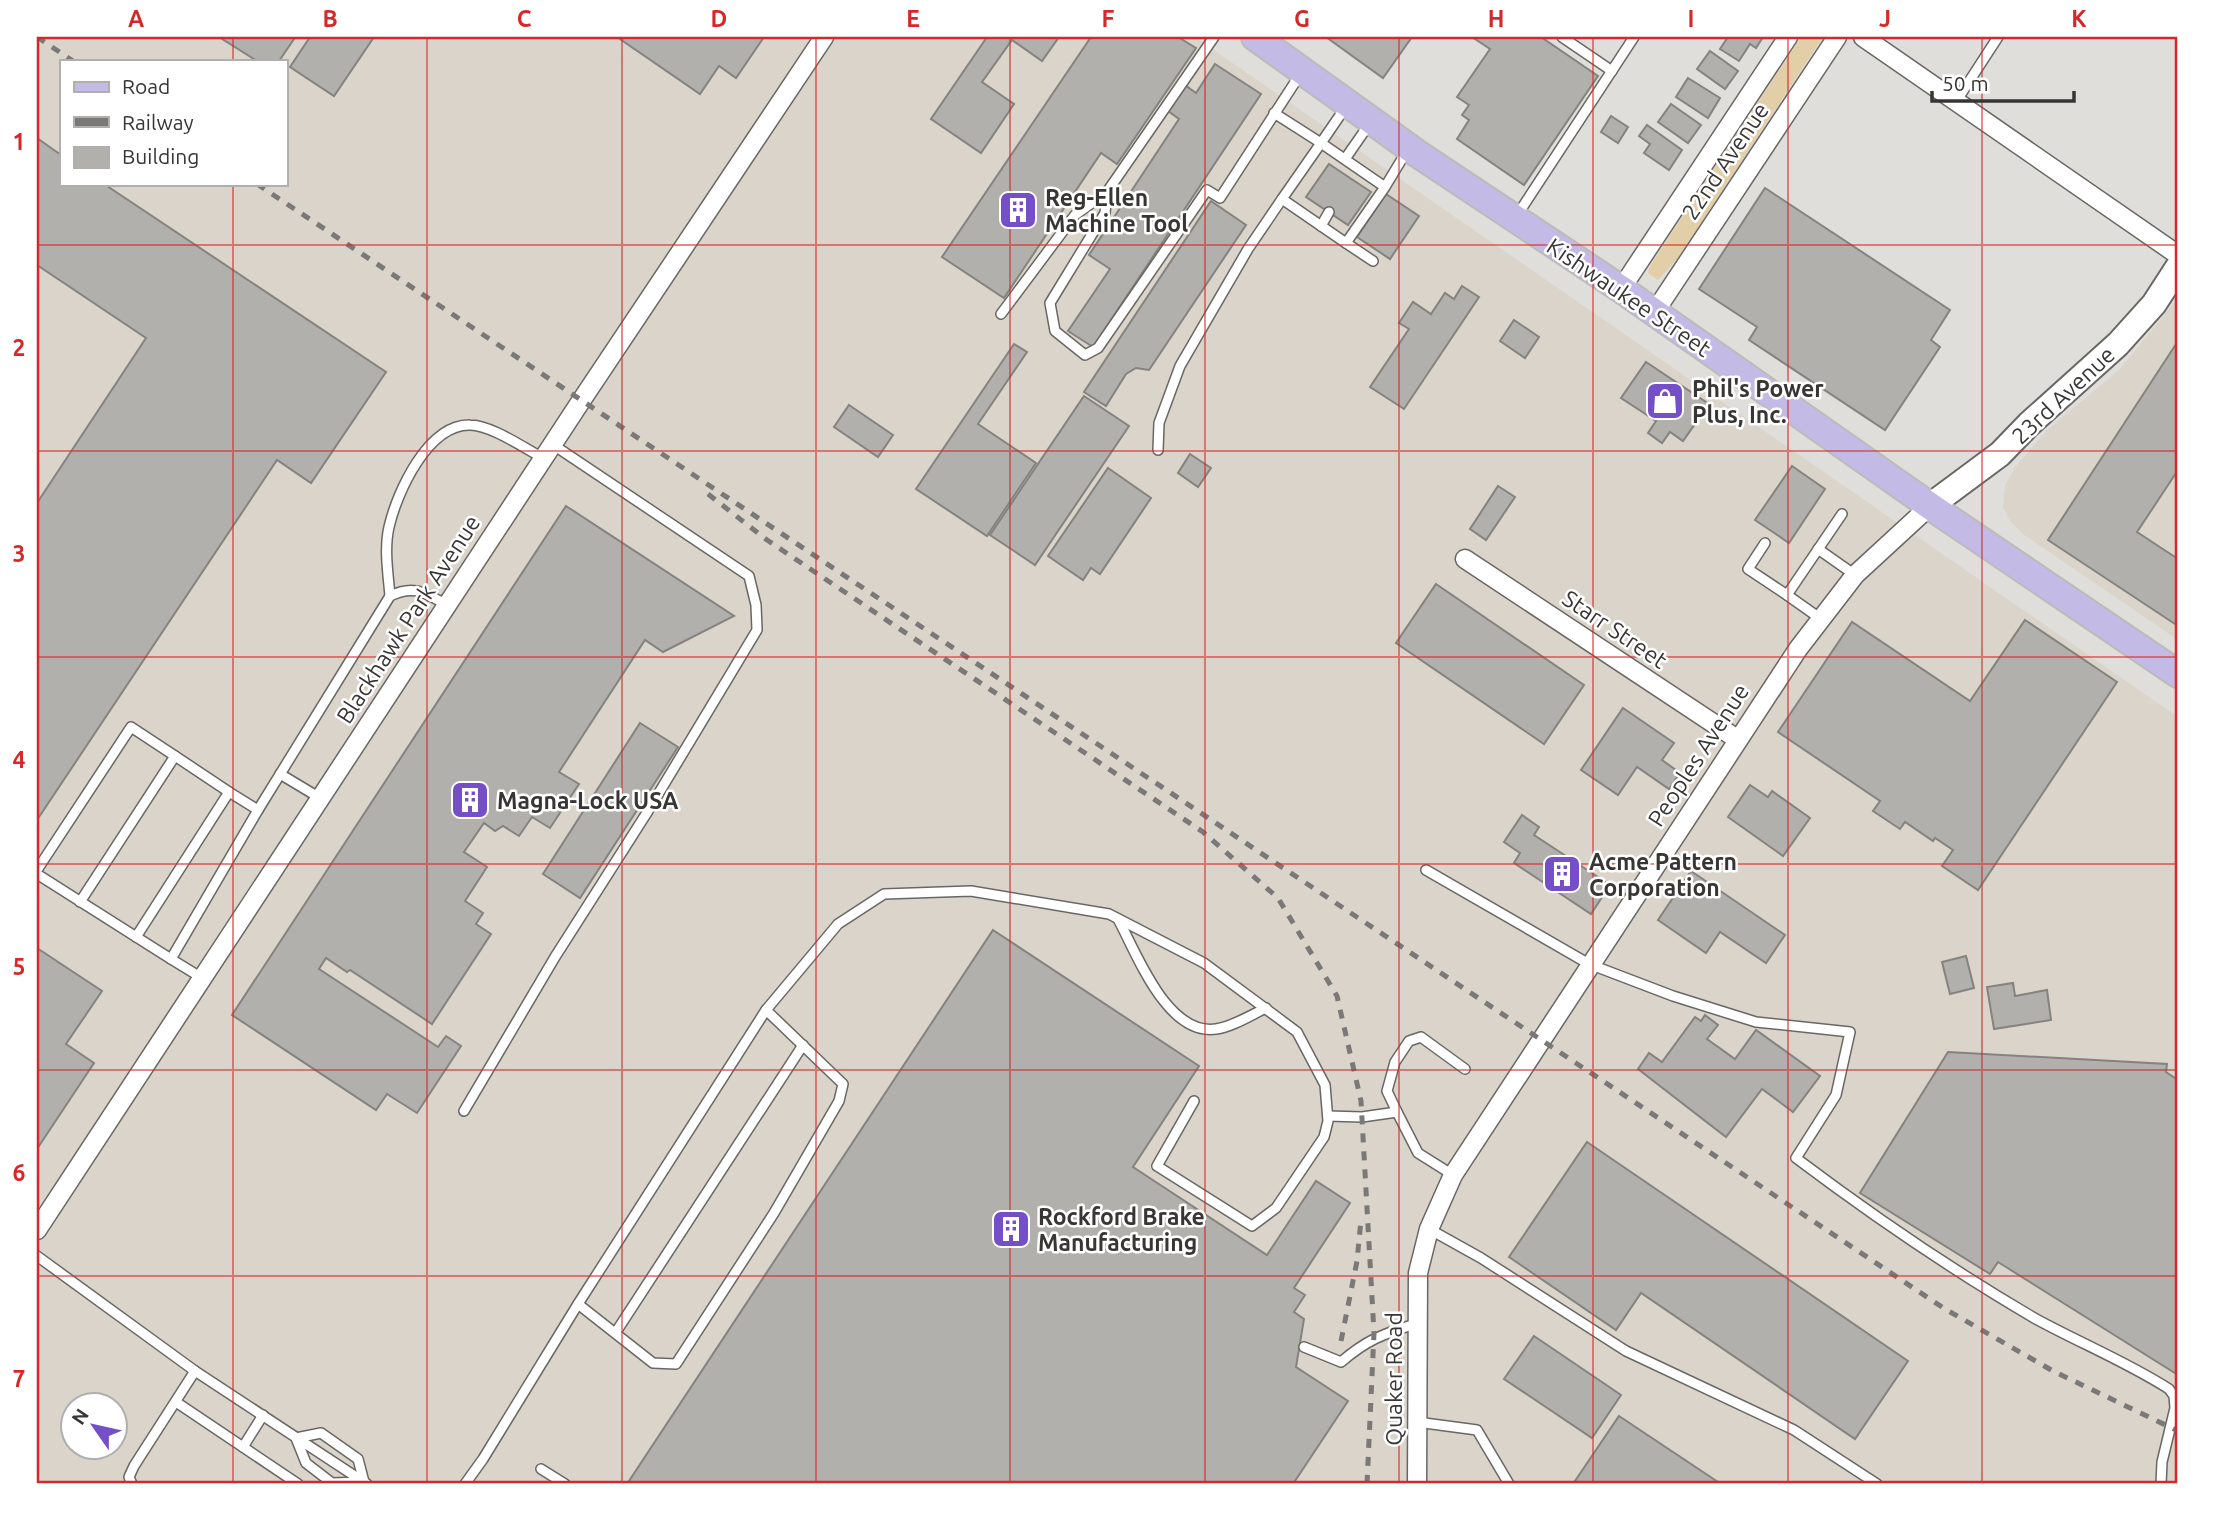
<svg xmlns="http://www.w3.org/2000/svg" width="2215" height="1521" font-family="Ubuntu,sans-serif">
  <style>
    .built { fill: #dad4ca; fill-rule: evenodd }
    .green { fill: #e3cfa7 }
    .building { fill: #b2b0ac; stroke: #84837f; stroke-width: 2 }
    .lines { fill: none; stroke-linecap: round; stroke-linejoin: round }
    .lane-casing { stroke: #696764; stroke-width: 12 }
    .street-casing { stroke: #696764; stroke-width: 21 }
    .secondary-casing { stroke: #696764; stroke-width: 28 }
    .primary-casing { stroke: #bbbbba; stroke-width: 30 }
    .lane { stroke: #fff; stroke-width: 9 }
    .street { stroke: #fff; stroke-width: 18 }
    .secondary { stroke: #fff; stroke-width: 24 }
    .primary { stroke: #c4bae6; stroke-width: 26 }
    .rail { stroke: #7a7977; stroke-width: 5; stroke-dasharray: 9 9; stroke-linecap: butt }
    .grid { fill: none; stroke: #d62828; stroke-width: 2; stroke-opacity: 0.55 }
    .labels { text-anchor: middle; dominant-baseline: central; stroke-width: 5; stroke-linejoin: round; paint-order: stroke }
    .street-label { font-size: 23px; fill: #373635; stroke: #fff }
    .poi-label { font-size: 23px; font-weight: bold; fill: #373635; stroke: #fff; text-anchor: start }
    .neatline { fill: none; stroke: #d62828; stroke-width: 2.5 }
    .grid-label { font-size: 23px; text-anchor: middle; font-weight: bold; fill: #d62828 }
  </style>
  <rect width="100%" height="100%" fill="#e0dedb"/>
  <g class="built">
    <path d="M37,37h1158l983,680v767h-2141zM61,61h224v123h-224zM74,1406h42v42h-42z"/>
    <path d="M2178,298v342l-155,-106 -13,-13 -7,-14 2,-21 10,-19 32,-37 72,-60z"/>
  </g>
  <path class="green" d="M1801,37h22l-145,221 -20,22 -10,-7 2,-7z"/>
  <g class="building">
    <path d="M219,37h72l3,2 -15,22h-22z"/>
    <path d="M310,37h64l-40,59 -44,-29z"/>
    <path d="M617,37h147l-28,41 -17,-12 -19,28z"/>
    <path d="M987,37h72l-17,24 -30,-21 -30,42 32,22 -33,49 -50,-34z"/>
    <path d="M1091,37h87l18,11 -79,116 -16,-11 -97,145 -62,-41z"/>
    <path d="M1326,37h86l-29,41z"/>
    <path d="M1472,37h69l57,39 -74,109 -67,-46 12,-19 -7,-5 7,-10 -12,-8 33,-48z"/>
    <path d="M1728,37h35l-7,11 -6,-4 -11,17 -19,-12z"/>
    <path d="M1710,51l28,20 -13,18 -28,-20z"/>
    <path d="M1215,64l46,30 -168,253 -25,-16 42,-62 -21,-14 90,-136 -11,-8 17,-26 11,8z"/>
    <path d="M1688,78l32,20 -12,20 -32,-21z"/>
    <path d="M1671,104l30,21 -13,18 -30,-21z"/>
    <path d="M1611,116l17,11 -10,16 -17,-11z"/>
    <path d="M1647,125l35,25 -13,20 -25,-17 6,-9 -11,-8z"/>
    <path d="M37,138l24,17v29h43l282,188 -75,111 -34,-23 -240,360v-317l109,-165 -109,-73z"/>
    <path d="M1329,164l42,28 -23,33 -42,-28z"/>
    <path d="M1765,188l185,122 -19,30 9,7 -55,83 -136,-90 8,-13 -58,-38z"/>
    <path d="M1386,194l33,22 -29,43 -33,-22z"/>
    <path d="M1211,201l35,24 -97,145 -13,-2 -10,6 -20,32 -22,-14z"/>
    <path d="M1462,286l17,11 -75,112 -34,-22 39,-58 -10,-6 14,-21 18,12 14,-21 9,6z"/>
    <path d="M1514,320l25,17 -14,21 -25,-17z"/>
    <path d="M2178,341v129l-41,62 41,27v67l-130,-86z"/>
    <path d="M1014,344l13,8 -49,72 58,39 -49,73 -71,-47z"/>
    <path d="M1646,362l63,42 -26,37 -13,-9 -8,11 -14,-10 8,-12 -35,-23z"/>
    <path d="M1084,396l45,30 -94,139 -45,-30z"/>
    <path d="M849,405l44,30 -15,22 -44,-30z"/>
    <path d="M1190,454l21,14 -13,19 -20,-14z"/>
    <path d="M1792,466l33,23 -36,54 -34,-23z"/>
    <path d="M1108,468l43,30 -51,76 -9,-6 -8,12 -35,-24z"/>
    <path d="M1498,486l17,11 -29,43 -16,-11z"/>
    <path d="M566,506l168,110 -71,36 -18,-12 -86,132 20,12 -29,44 -18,-11 -13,19 -16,-10 -8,5 -11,-8 -20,29 23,15 -22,34 18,12 -7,11 15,10 -59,90 -82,-54 -3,2 -21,-14 -7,11 119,78 8,-11 15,10 -44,67 -30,-19 -11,16 -144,-95z"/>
    <path d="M1436,584l148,101 -40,59 -148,-101z"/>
    <path d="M2025,620l92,62 -139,208 -36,-24 11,-16 -18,-12 -2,3 -28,-19 -5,7 -27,-18 7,-10 -102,-69 74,-110 118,79z"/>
    <path d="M1623,708l51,35 -12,17 18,13 -11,16 -32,-22 -19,28 -37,-25z"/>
    <path d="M640,723l38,24 -98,151 -37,-24z"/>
    <path d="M1750,785l18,12 4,-6 38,27 -27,38 -55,-39z"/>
    <path d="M1522,815l17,12 -5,8 76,50 -19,29 -77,-51 6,-10 -16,-11z"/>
    <path d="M1691,871l94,64 -19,28 -46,-31 -14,21 -48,-33z"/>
    <path d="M993,930l206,136 -66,101 134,88 49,-74 34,22 -56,85 11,7 -11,17 10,7 -8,48 52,34 -55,83h-666z"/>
    <path d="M37,948l65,43 -36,53 28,19 -57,86z"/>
    <path d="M1966,956l8,32 -24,6 -8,-32z"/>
    <path d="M2013,983l2,13 32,-6 4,30 -57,9 -7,-42z"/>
    <path d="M1705,1015l13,10 -11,14 28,20 21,-29 64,46 -27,36 -31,-23 -36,48 -88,-68 11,-16 13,9 33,-45 6,4z"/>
    <path d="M1948,1052l219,12 -1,8 12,8v295l-180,-113 -8,12 -130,-81z"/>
    <path d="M1587,1142l321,219 -53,78 -214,-146 -25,37 -107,-73z"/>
    <path d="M1534,1336l87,59 -29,43 -88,-59z"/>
    <path d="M1619,1416l102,68h-148z"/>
  </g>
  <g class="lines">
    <defs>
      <g id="lane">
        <path d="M1562,37l50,34"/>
        <path d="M1957,100l41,-63"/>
        <path d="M1274,113l47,30 26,-38"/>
        <path d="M1345,159l25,-36"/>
        <path d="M1385,187l-64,-44 -39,56 64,44 39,-56 23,-38"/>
        <path d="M1107,192l-2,21 -55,90 5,28 30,24 13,-7 109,-158 13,8 81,-125"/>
        <path d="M1516,217l118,-180"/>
        <path d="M1321,226l8,-14"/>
        <path d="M1346,243l27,18"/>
        <path d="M1001,314l74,-99 32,-23 107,-155"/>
        <path d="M1158,450l1,-27 21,-57 68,-117 34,-50"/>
        <path d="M1765,543l-17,26 39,26"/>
        <path d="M1818,549l37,26"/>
        <path d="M390,596c-2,-23 -6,-47 -1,-69 8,-35 39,-103 81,-102 21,0 54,23 73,33"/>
        <path d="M1821,619l-34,-24 55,-81"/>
        <path d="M280,774l40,24"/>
        <path d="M229,792l29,18"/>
        <path d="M37,870l94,-143 44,29 -95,146"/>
        <path d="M1426,870l163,94 84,32 83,26 94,10 -14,63 -40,63c77,58 156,112 240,161 44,24 91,43 133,70l5,7 1,12 -13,54 -1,22"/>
        <path d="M37,874l134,85"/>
        <path d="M1118,919c19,35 49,117 98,110 16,-2 35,-14 50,-21"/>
        <path d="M136,937l93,-145 -54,-36"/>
        <path d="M202,978l-31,-19 87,-149 132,-214c24,-12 35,-3 57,9"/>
        <path d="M464,1111l91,-154 93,-146 109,-181 -1,-25 -7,-29 -197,-132"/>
        <path d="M1397,1112l-10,-21 8,-29 14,-21 12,-4 44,32"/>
        <path d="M1328,1116l34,1 35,-5 21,41 35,22"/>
        <path d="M1429,1229l52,29 145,93 168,79 83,54"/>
        <path d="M37,1256l158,115 172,113"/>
        <path d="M578,1304l75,59 23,1 98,-151 65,-112 4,-17 -77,-74"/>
        <path d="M616,1332l187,-287"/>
        <path d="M1304,1347l37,15c28,-24 43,-28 77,-39"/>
        <path d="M176,1402l122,82"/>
        <path d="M1417,1422l60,8 32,54"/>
        <path d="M296,1438l25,-5 37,26 6,23"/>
        <path d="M296,1438l10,25 26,20 30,-1"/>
        <path d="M243,1447l20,-32"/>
        <path d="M541,1469l24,15"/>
        <path d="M132,1484l-3,-7 5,-11 61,-95"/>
        <path d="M465,1484l18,-25 95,-155 188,-294 72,-86 46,-30 87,-3 138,23 95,49 93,69 28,53 3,36 -4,16 -48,71 -24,18 -95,-60 37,-65"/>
      </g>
      <g id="street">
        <path d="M1863,37l315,218"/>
        <path d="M1621,289l167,-252"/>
        <path d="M1654,313l183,-276"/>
        <path d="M1465,559l272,180"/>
        <path d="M37,1230l544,-829 243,-364"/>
        <path d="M1417,1484l1,-211 11,-44 24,-54 345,-526 57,-74 75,-69"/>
      </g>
      <path id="secondary" d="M1930,506l70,-52 29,-30 89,-80 36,-40 24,-37"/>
      <path id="primary" d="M1255,37l163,117 203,135 309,217 248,168"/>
    </defs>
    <use href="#lane" class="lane-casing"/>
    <use href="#street" class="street-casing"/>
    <use href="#secondary" class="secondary-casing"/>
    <use href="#primary" class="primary-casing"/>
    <use href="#lane" class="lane"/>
    <use href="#street" class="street"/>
    <use href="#secondary" class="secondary"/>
    <use href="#primary" class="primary"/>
    <g class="rail">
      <path d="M37,37l36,24"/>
      <path d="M257,184l1688,1125 108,62 125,60"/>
      <path d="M708,494l59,46 436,292 75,66 59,98 24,105 13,232 -7,151"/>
      <path d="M1341,1341l16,-80 4,-41"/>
    </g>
  </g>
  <path class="grid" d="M233,37v24M427,37v1447M622,37v1447M816,37v1447M1010,37v1447M1205,37v1447M1399,37v1447M1593,37v1447M1788,37v1447M1982,37v1447M233,184v1300M37,245h2141M37,451h2141M37,657h2141M37,864h2141M37,1070h2141M37,1276h2141"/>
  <defs>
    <symbol id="building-square" viewBox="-11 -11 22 22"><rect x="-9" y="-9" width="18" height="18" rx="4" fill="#744fc8" stroke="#fff"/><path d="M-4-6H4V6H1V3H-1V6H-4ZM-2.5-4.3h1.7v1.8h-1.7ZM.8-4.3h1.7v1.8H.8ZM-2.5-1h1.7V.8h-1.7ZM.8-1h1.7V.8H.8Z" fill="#fff"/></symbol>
    <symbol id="shop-square" viewBox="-11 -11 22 22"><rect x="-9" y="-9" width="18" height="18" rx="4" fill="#744fc8" stroke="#fff"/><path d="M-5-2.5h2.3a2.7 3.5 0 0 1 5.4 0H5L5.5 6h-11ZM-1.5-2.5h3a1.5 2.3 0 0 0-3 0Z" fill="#fff"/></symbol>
  </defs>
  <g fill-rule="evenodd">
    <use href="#building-square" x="996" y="188" width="44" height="44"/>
    <use href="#shop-square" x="1643" y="379" width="44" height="44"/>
    <use href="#building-square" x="448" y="778" width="44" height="44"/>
    <use href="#building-square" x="1540" y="852" width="44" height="44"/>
    <use href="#building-square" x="989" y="1207" width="44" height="44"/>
  </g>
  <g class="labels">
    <g class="street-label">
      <text transform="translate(1725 161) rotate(-56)">22nd Avenue</text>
      <text transform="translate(1629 297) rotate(34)">Kishwaukee Street</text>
      <text transform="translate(2063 395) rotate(-43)">23rd Avenue</text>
      <text transform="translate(408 619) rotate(-57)">Blackhawk Park Avenue</text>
      <text transform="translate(1615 629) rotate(34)">Starr Street</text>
      <text transform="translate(1698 755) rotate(-57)">Peoples Avenue</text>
      <text transform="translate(1393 1379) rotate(-90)">Quaker Road</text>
    </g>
    <g class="poi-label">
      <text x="1045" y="197">Reg-Ellen<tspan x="1045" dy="26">Machine Tool</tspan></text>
      <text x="1692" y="388">Phil's Power<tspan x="1692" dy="26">Plus, Inc.</tspan></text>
      <text x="497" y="800">Magna-Lock USA</text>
      <text x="1589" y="861">Acme Pattern<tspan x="1589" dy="26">Corporation</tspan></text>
      <text x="1038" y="1216">Rockford Brake<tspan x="1038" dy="26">Manufacturing</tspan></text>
    </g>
  </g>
  <rect width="2215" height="1521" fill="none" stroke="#ffffff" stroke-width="77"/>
  <rect x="60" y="60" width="228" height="126" fill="#ffffff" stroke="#afafae" stroke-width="2"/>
  <rect x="74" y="82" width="35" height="10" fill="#c4bae6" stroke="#afafae" stroke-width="2"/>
  <text x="122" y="94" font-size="21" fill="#373635">Road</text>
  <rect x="74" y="117" width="35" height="10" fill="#7a7977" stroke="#afafae" stroke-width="2"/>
  <text x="122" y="130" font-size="21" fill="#373635">Railway</text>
  <rect x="74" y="147" width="35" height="21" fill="#b2b0ac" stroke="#afafae" stroke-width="2"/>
  <text x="122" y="164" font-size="21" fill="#373635">Building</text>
  <g transform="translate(94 1426) rotate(304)"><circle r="33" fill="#ffffff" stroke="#afafae" stroke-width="2"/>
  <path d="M0-5L12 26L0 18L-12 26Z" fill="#744fc8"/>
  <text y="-10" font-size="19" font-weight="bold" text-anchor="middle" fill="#373635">N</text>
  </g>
  <path d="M1932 91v10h142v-10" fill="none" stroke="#373635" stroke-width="3.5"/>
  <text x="1942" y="91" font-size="21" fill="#373635" stroke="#ffffff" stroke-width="5" paint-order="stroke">50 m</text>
  <rect x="38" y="38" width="2138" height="1444" class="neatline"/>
  <g class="grid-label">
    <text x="136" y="27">A</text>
    <text x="330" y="27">B</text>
    <text x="524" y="27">C</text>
    <text x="719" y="27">D</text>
    <text x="913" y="27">E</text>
    <text x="1108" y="27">F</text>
    <text x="1302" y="27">G</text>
    <text x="1496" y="27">H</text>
    <text x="1691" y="27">I</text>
    <text x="1885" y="27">J</text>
    <text x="2079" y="27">K</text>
    <text x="19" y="150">1</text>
    <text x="19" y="356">2</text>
    <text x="19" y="562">3</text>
    <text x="19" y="768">4</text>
    <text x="19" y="975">5</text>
    <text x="19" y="1181">6</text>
    <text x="19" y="1387">7</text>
  </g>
</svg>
